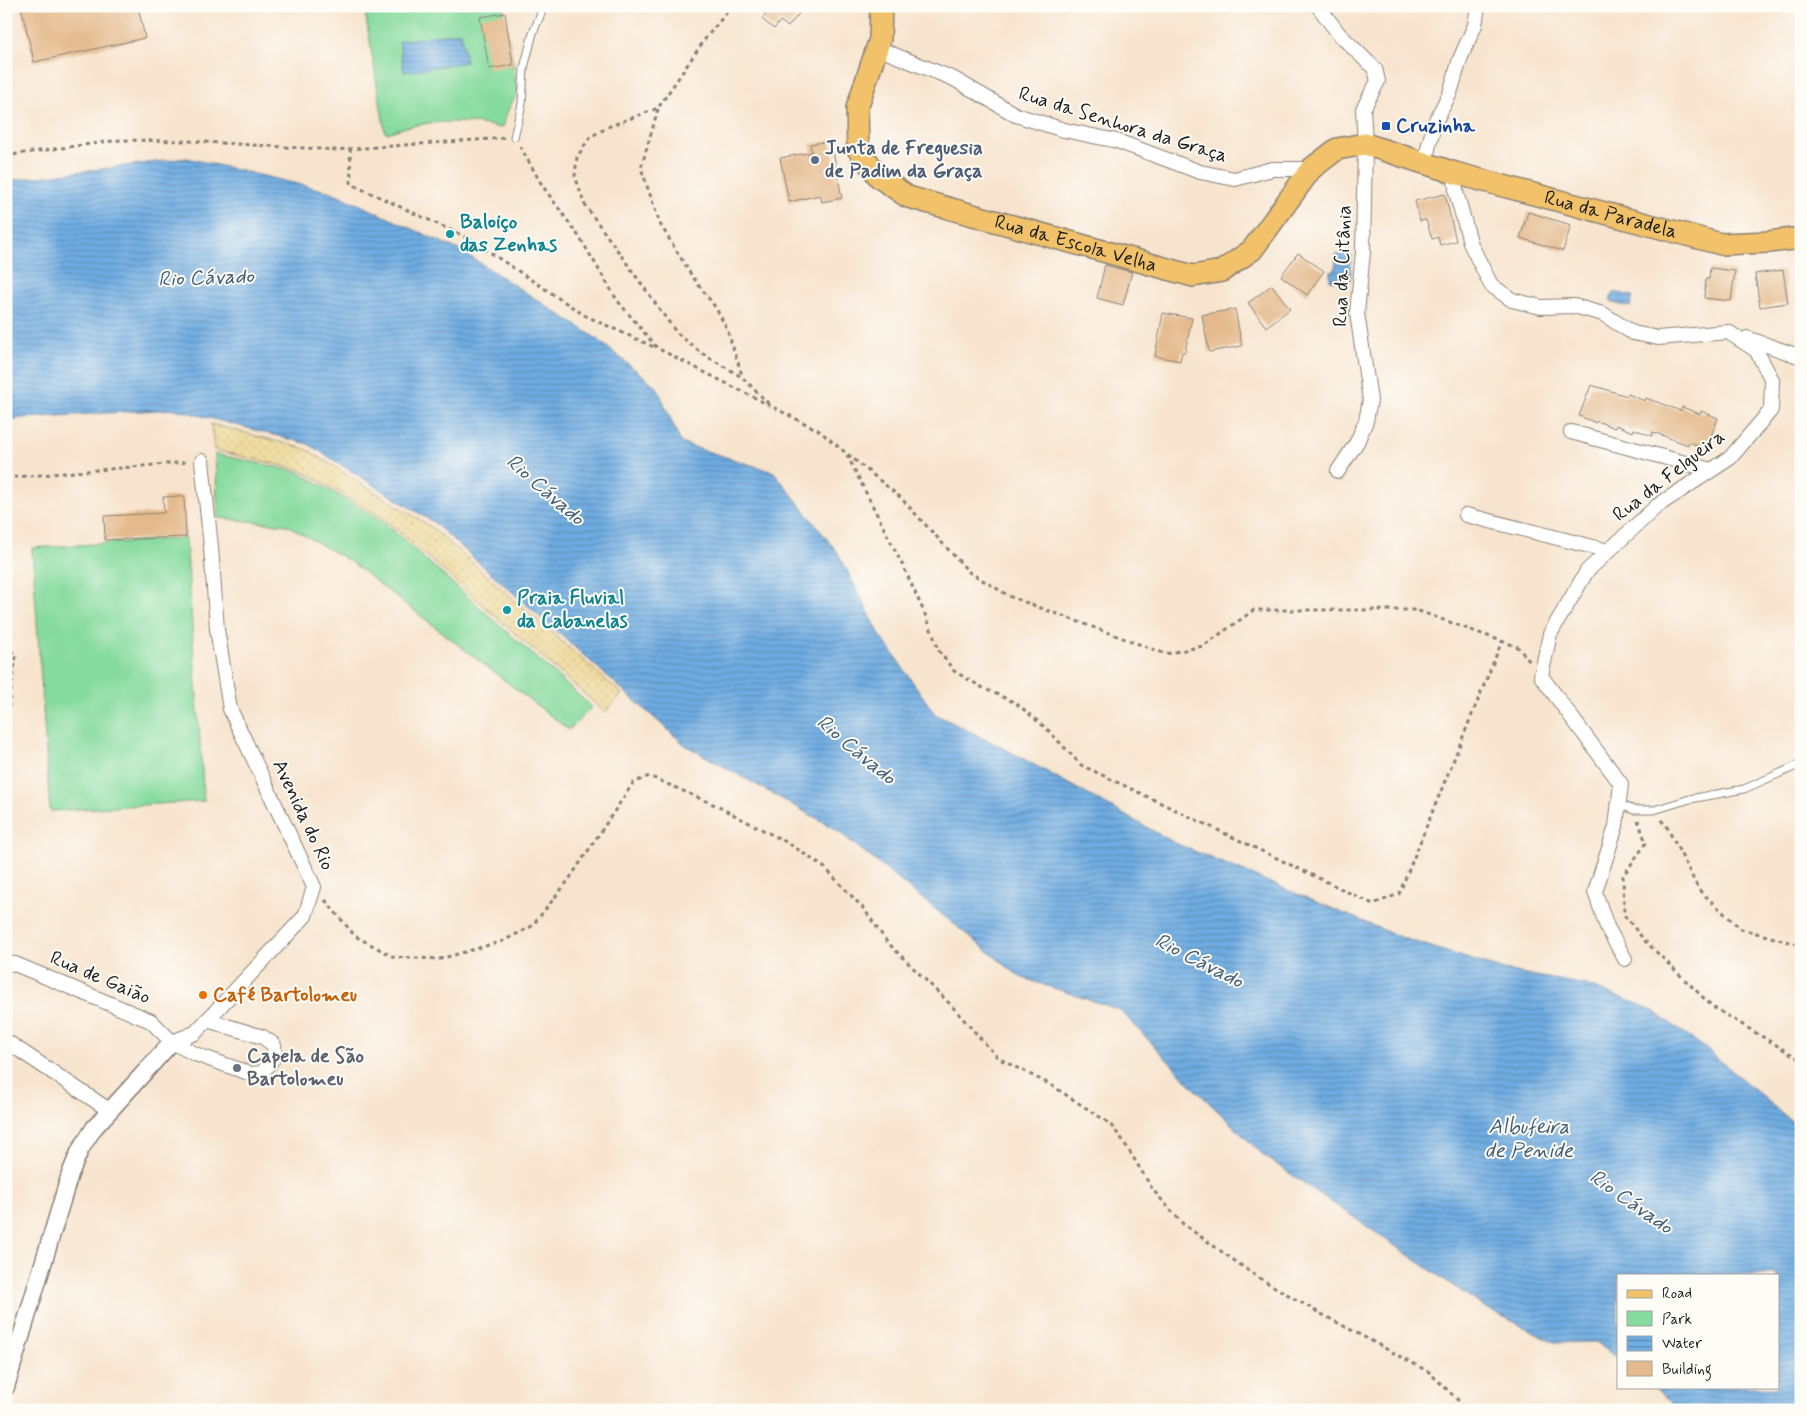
<svg xmlns="http://www.w3.org/2000/svg" width="1807" height="1416" font-family="Mynerve,sans-serif">
  <style>
    .sand { fill: url(#sand-dots); stroke: #857b5d }
    .park { fill: #85da9d; stroke: #507b5c }
    .water { fill: url(#water-rules); stroke: #46647e }
    .building { fill: #e4ba8c }
    .lines { fill: none; stroke-linecap: round; stroke-linejoin: round }
    .service-casing { stroke: #8a8075; stroke-width: 9 }
    .minor-casing { stroke: #8a8075; stroke-width: 16 }
    .tertiary-casing { stroke: #8a8075; stroke-width: 19 }
    .primary-casing { stroke: #8a8075; stroke-width: 24 }
    .path { stroke: #8a8075; stroke-width: 3; stroke-dasharray: 4 4; stroke-linecap: butt }
    .service { stroke: #fff; stroke-width: 7 }
    .minor { stroke: #fff; stroke-width: 14 }
    .tertiary { stroke: #fff; stroke-width: 16 }
    .primary { stroke: #f2c26a; stroke-width: 21 }
    .transit-dot { fill: #1a4fb4; stroke: #fdfcf7; stroke-width: 2 }
    .service-dot { fill: #5c6f8a; stroke: #fdfcf7; stroke-width: 2 }
    .culture-dot { fill: #0f9aa8; stroke: #fdfcf7; stroke-width: 2 }
    .food-dot { fill: #e8710a; stroke: #fdfcf7; stroke-width: 2 }
    .worship-dot { fill: #6b7280; stroke: #fdfcf7; stroke-width: 2 }
    .labels { text-anchor: middle; dominant-baseline: central; stroke-width: 4; stroke-linejoin: round; paint-order: stroke }
    .street-label { font-size: 20px; fill: #1c1c1c; stroke: #fdfcf7 }
    .transit-label { font-size: 20px; font-weight: bold; fill: #164399; stroke: #fdfcf7; text-anchor: start }
    .service-label { font-size: 20px; font-weight: bold; fill: #4e5e75; stroke: #fdfcf7; text-anchor: start }
    .culture-label { font-size: 20px; font-weight: bold; fill: #0d838f; stroke: #fdfcf7; text-anchor: start }
    .food-label { font-size: 20px; font-weight: bold; fill: #c56008; stroke: #fdfcf7; text-anchor: start }
    .worship-label { font-size: 20px; font-weight: bold; fill: #5b616d; stroke: #fdfcf7; text-anchor: start }
    .water-label { font-size: 21px; font-style: italic; fill: #415d75; stroke: #fdfcf7 }
  </style>
  <defs>
    <pattern id="sand-dots" width="8" height="8" patternUnits="userSpaceOnUse" patternTransform="scale(1.25)"><rect width="8" height="8" fill="#eeda9e"/><path d="M2 2h.1M6 6h.1" fill="none" stroke="#ccba88" stroke-width="1.8" stroke-linecap="round"/></pattern>
    <pattern id="water-rules" width="6" height="5" patternUnits="userSpaceOnUse" patternTransform="scale(1.25)"><rect width="6" height="5" fill="#6face1"/><path d="M0 2.5h6" fill="none" stroke="#5a8bb6"/></pattern>
  </defs>
  <rect width="100%" height="100%" fill="#fdfcf7"/>
  <filter id="ink" filterUnits="userSpaceOnUse"><feTurbulence type="fractalNoise" baseFrequency=".02" numOctaves="2"/><feDisplacementMap in="SourceGraphic" scale="10" xChannelSelector="R" yChannelSelector="G"/><feConvolveMatrix kernelMatrix="1 2 1 2 8 2 1 2 1" color-interpolation-filters="sRGB"/></filter>
  <filter id="wash" filterUnits="userSpaceOnUse"><feTurbulence type="fractalNoise" baseFrequency=".0096" numOctaves="4" result="noise"/><feDisplacementMap in="SourceGraphic" scale="20" xChannelSelector="R" yChannelSelector="G"/><feGaussianBlur stdDeviation="1.12" result="paint"/><feColorMatrix in="noise" values="0 0 0 0 0 0 0 0 0 0 0 0 0 0 0 0 0 1.4 0 .05"/><feComposite in="paint" operator="in"/></filter>
  <g filter="url(#wash)">
    <rect width="100%" height="100%" fill="#f7e4ce"/>
    <path class="sand" d="M211,424l95,25 124,77 192,168 -17,18 -222,-194 -82,-48 -87,-20z"/>
    <g class="park">
      <path d="M364,6h139l15,86 -11,20 -4,14 -3,2c-32,-9 -81,-8 -112,5l-3,-1z"/>
      <path d="M215,454l84,18 82,48 211,187 -23,23 -218,-168 -64,-37 -69,-7z"/>
      <path d="M186,538l18,263 -154,10 -18,-263z"/>
    </g>
    <g class="water">
      <path d="M461,32l5,30 -62,10 -5,-31z"/>
      <path d="M187,158l145,34 131,60 130,84 64,51 24,56 93,29 64,81 42,82 55,79 78,39 162,90 228,95 101,32 82,15 63,23 56,40 96,81v281h-122l-25,-23h124v-112h-160v84l-22,-17 -40,1 -72,-36 -221,-152 -72,-70 -71,-75 -100,-33 -186,-149 -149,-83 -252,-223 -125,-78 -133,-35 -153,9 -16,3v-240z"/>
      <path d="M1336,254l15,1 -1,26 -20,-1v-9h5z"/>
      <path d="M1614,292l19,4 -3,11 -17,-4 -3,-4z"/>
    </g>
    <g id="blocks">
      <g class="building">
        <path d="M21,6h117l7,32 -111,24z"/>
        <path d="M762,6h43l-17,21 -8,-6 -6,8 -12,-10 6,-8z"/>
        <path d="M505,13l8,52 -24,4 -9,-52z"/>
        <path d="M831,141l11,57 -20,4 -2,-7 -31,7 -9,-44 32,-6 -2,-8z"/>
        <path d="M1445,194l11,47 -16,4 -2,-8 -6,2 -6,-19 -6,1 -5,-20z"/>
        <path d="M1528,212l43,13 -8,26 -43,-13z"/>
        <path d="M1298,253l26,18 -17,24 -26,-19z"/>
        <path d="M1105,265l27,7 -9,33 -26,-7z"/>
        <path d="M1710,268l25,3 -4,30 -27,-3 2,-19h3z"/>
        <path d="M1783,270l5,33 -28,4 -5,-33z"/>
        <path d="M1272,285l18,24 -24,18 -18,-24z"/>
        <path d="M1235,309l7,37 -33,6 -7,-37z"/>
        <path d="M1163,313l29,5 -7,34h-3l-2,9 -25,-5z"/>
        <path d="M1591,385l36,11 1,-2 17,7 1,-3 35,13 1,-4 18,7 1,-3 17,7 -12,31 -17,-7 -1,3 -35,-13 -1,4 -18,-7 -1,3 -17,-7 -1,3 -18,-7 -1,2 -17,-7z"/>
        <path d="M184,496l2,41 -81,3 -1,-24 60,-3 -1,-16z"/>
      </g>
    </g>
  </g>
  <g filter="url(#ink)">
    <use href="#blocks" fill-opacity="0" stroke="#8a8075" stroke-width="1"/>
    <g class="lines">
      <defs>
        <g id="service">
          <path d="M514,137l8,-33 2,-36 9,-35 11,-27"/>
          <path d="M1619,804l15,6h20l36,-11 54,-10 57,-25"/>
        </g>
        <g id="minor">
          <path d="M1318,6l21,28 36,35 3,12 -15,28 2,35 -2,108 -6,61 13,87 -4,21 -9,21 -19,29"/>
          <path d="M877,48l77,31 62,36 48,15 53,11 83,31 35,7 37,-10h39"/>
          <path d="M1425,165l4,-21 7,-24 14,-27 10,-34 15,-34 3,-19"/>
          <path d="M1455,173l1,19 15,53 20,40 21,15 29,7 33,-1 29,8 30,19 25,5 70,-6 28,18 16,30 -1,30 -41,48 -73,48 -70,65 -37,63 -9,42 80,108 -5,42 -21,66 12,35 18,32"/>
          <path d="M1747,338l54,19"/>
          <path d="M1571,432l140,38"/>
          <path d="M1466,515l143,36"/>
          <path d="M6,963l9,1 136,57 21,21 23,12 56,20 11,-1 13,-17 -1,-11 -11,-8 -56,-17"/>
          <path d="M6,1041l103,69"/>
          <path d="M172,1042l23,-9 110,-117 9,-29 -84,-178 -13,-80 -6,-82 -9,-86"/>
        </g>
        <path id="tertiary" d="M6,1387l64,-213 10,-24 14,-22 78,-86"/>
        <g id="primary">
          <path id="s1" d="M881,6l-1,33 -23,69 1,41 21,28 29,20 285,79 29,-5 30,-21 59,-81 26,-20 28,-5 90,29 266,71 48,-2 32,-4"/>
        </g>
      </defs>
      <use href="#service" class="service-casing"/>
      <use href="#minor" class="minor-casing"/>
      <use href="#tertiary" class="tertiary-casing"/>
      <use href="#primary" class="primary-casing"/>
      <g class="path">
        <path d="M732,6l-27,33 -47,69 -48,18 -20,11 -13,20 -2,19 10,29 91,127 25,21 41,24 28,28"/>
        <path d="M658,109l-17,59 19,56 32,52 24,32 11,21 15,46"/>
        <path d="M520,146l22,39 38,53 37,62 40,48 161,82 82,67 69,75 42,25 155,57 37,-8 51,-36h162l102,37 12,15"/>
        <path d="M350,148l1,36 119,55 114,76 72,33"/>
        <path d="M6,157l11,-3 103,-14 69,1 146,9 169,-12"/>
        <path d="M847,455l58,115 23,51 11,30 15,20 29,17 33,15 31,26 34,36 292,139 26,-10 103,-253"/>
        <path d="M6,478l183,-16"/>
        <path d="M6,644l10,12 -10,72"/>
        <path d="M1638,820l8,23 -23,33 1,39 21,26 68,66 88,53"/>
        <path d="M1661,820l6,7 32,63 42,39 60,16"/>
        <path d="M325,900l30,36 39,21 46,2 63,-18 29,-15 36,-45 65,-98 16,-7 66,29 73,38 37,25 39,41 23,33 63,62 48,54 53,27 58,38 13,16 31,51 30,34 73,52 58,34 115,62 31,30 4,8"/>
      </g>
      <use href="#service" class="service"/>
      <use href="#minor" class="minor"/>
      <use href="#tertiary" class="tertiary"/>
      <use href="#primary" class="primary"/>
    </g>
  </g>
  <rect class="transit-dot" x="1381" y="121" width="10" height="10" rx="2.5"/>
  <circle class="service-dot" cx="815" cy="160" r="5"/>
  <g class="culture-dot">
    <circle cx="450" cy="234" r="5"/>
    <circle cx="507" cy="610" r="5"/>
  </g>
  <circle class="food-dot" cx="203" cy="995" r="5"/>
  <circle class="worship-dot" cx="237" cy="1068" r="5"/>
  <g class="labels">
    <g class="street-label">
      <text transform="translate(1123 125) rotate(17)">Rua da Senhora da Graça</text>
      <text stroke="none"><textPath href="#s1" startOffset="996">Rua da Paradela</textPath></text>
      <text stroke="none"><textPath href="#s1" startOffset="391">Rua da Escola Velha</textPath></text>
      <text transform="translate(1343 266) rotate(-88)">Rua da Citânia</text>
      <text transform="translate(1669 476) rotate(-38)">Rua da Felgueira</text>
      <text transform="translate(303 815) rotate(65)">Avenida do Rio</text>
      <text transform="translate(100 978) rotate(23)">Rua de Gaião</text>
    </g>
    <g class="transit-label">
      <text x="1396" y="126">Cruzinha</text>
    </g>
    <g class="service-label">
      <text x="825" y="148">Junta de Freguesia<tspan x="825" dy="23">de Padim da Graça</tspan></text>
    </g>
    <g class="culture-label">
      <text x="460" y="222">Baloiço<tspan x="460" dy="23">das Zenhas</tspan></text>
      <text x="517" y="598">Praia Fluvial<tspan x="517" dy="23">da Cabanelas</tspan></text>
    </g>
    <g class="food-label">
      <text x="213" y="995">Café Bartolomeu</text>
    </g>
    <g class="worship-label">
      <text x="247" y="1056">Capela de São<tspan x="247" dy="23">Bartolomeu</tspan></text>
    </g>
    <g class="water-label">
      <text transform="translate(206 278) rotate(-2)">Rio Cávado</text>
      <text transform="translate(545 490) rotate(41)">Rio Cávado</text>
      <text transform="translate(856 750) rotate(40)">Rio Cávado</text>
      <text transform="translate(1199 961) rotate(27)">Rio Cávado</text>
      <text x="1529" y="1127">Albufeira<tspan x="1529" dy="24">de Penide</tspan></text>
      <text transform="translate(1631 1202) rotate(35)">Rio Cávado</text>
    </g>
  </g>
  <rect width="1807" height="1416" fill="none" stroke="#fdfcf7" stroke-width="25"/>
  <rect x="1617" y="1274" width="162" height="115" fill="#fdfcf7" stroke="#a3a29f"/>
  <rect x="1627" y="1290" width="25" height="8" fill="#f2c26a" stroke="#a3a29f"/>
  <text x="1662" y="1298" font-size="15" fill="#1c1c1c">Road</text>
  <rect x="1627" y="1311" width="25" height="15" fill="#85da9d" stroke="#a3a29f"/>
  <text x="1662" y="1324" font-size="15" fill="#1c1c1c">Park</text>
  <rect x="1627" y="1336" width="25" height="15" fill="url(#water-rules)" stroke="#a3a29f"/>
  <text x="1662" y="1348" font-size="15" fill="#1c1c1c">Water</text>
  <rect x="1627" y="1361" width="25" height="15" fill="#e4ba8c" stroke="#a3a29f"/>
  <text x="1662" y="1374" font-size="15" fill="#1c1c1c">Building</text>
</svg>
